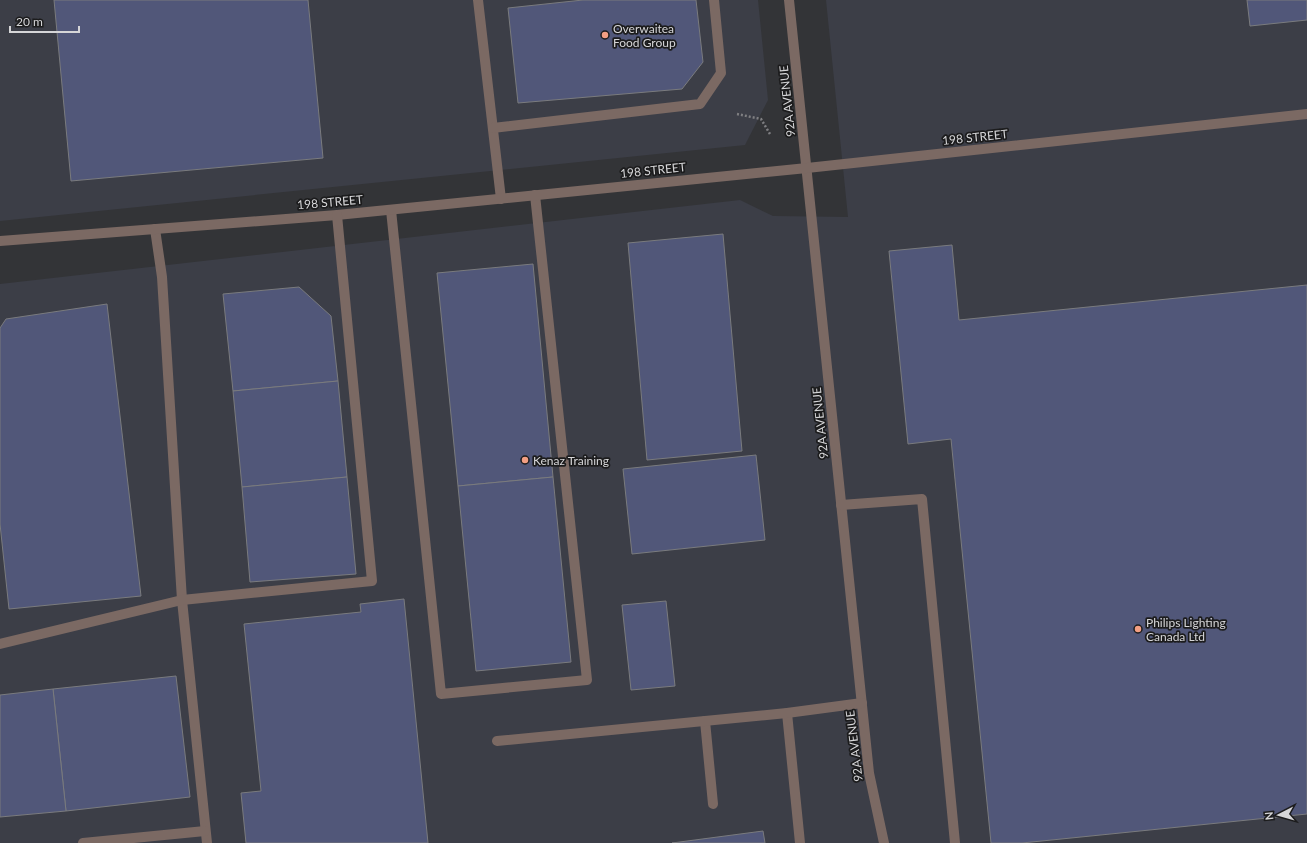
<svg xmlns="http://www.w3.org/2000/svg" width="1307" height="843" font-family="Lato,sans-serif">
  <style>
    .built { fill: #3c3e47 }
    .building { fill: #515779; stroke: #7a7b7e }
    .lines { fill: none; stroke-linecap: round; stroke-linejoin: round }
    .path { stroke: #7f7f82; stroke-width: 2.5; stroke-dasharray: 2 2; stroke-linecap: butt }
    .minor { stroke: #7b6963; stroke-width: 10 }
    .poi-dot { fill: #f39f83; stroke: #1c1c1d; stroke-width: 1.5 }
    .labels { text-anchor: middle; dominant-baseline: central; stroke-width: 3.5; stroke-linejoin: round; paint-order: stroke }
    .poi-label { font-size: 12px; fill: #d6d6d8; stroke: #1c1c1d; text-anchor: start }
    .street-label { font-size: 12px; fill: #d6d6d8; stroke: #1c1c1d }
  </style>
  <rect width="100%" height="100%" fill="#333437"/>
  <g class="built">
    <path d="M0,0h758l10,100 -23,45 -745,76z"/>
    <path d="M826,0h481v843h-1307v-559l740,-84 33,16 75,1z"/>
  </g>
  <g class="building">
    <path d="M54,0h254l15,158 -252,23z"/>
    <path d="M583,0h113l7,62 -21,27 -164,14 -10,-95z"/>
    <path d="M1247,0h60v20l-57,6z"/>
    <path d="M723,234l19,217 -95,9 -19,-217z"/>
    <path d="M952,245l7,75 348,-35v529l-285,29h-31l-40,-404 -43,5 -19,-193z"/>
    <path d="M533,264l20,213 -95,9 -21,-213z"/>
    <path d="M299,287l32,29 7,65 -105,10 -10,-97z"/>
    <path d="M107,304l34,292 -132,13 -9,-85v-196l6,-9z"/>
    <path d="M338,381l9,96 -105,10 -9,-96z"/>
    <path d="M756,455l9,85 -133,14 -9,-85z"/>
    <path d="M347,477l9,97 -106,8 -8,-95z"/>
    <path d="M553,477l18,185 -95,9 -18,-185z"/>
    <path d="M404,599l24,244h-182l-5,-50 20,-2 -17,-167 117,-12 -1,-8z"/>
    <path d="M666,601l9,85 -44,4 -9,-85z"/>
    <path d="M176,676l14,121 -124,14 -13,-122z"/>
    <path d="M53,689l13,122 -66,6v-122z"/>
    <path d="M763,831l2,12h-93z"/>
  </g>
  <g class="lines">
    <path class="path" d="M737,114l24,5 9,15"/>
    <g class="minor">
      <path d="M478,0l23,199"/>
      <path d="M789,0l80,773 15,70"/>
      <path d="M493,128l207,-24 21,-31 -7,-73"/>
      <path d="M391,210l50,484 146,-14 -52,-485"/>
      <path d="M155,229l7,48 20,323 25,243"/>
      <path d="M0,241l337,-26 470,-47 500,-54"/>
      <path d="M841,505l81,-6 33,344"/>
      <path d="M0,644l182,-44 190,-19 -35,-366"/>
      <path d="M787,713l13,130"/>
      <path d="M705,721l8,83"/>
      <path d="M497,741l290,-28 75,-10"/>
      <path d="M83,843l122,-12"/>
    </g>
  </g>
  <g class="poi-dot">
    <circle cx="605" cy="35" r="4"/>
    <circle cx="525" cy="460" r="4"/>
    <circle cx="1138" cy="629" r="4"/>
  </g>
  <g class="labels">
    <g class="poi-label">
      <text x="613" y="28">Overwaitea<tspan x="613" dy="14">Food Group</tspan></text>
      <text x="533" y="460">Kenaz Training</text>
      <text x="1146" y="622">Philips Lighting<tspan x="1146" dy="14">Canada Ltd</tspan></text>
    </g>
    <g class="street-label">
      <text transform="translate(787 101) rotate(-96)">92A AVENUE</text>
      <text transform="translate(975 137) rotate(-6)">198 STREET</text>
      <text transform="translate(653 170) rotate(-6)">198 STREET</text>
      <text transform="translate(330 202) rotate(-5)">198 STREET</text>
      <text transform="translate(820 423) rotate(-96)">92A AVENUE</text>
      <text transform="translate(854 746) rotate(-97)">92A AVENUE</text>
    </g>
  </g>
  <g transform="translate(1279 815) rotate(264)" stroke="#1c1c1d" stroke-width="3" paint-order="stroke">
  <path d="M0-3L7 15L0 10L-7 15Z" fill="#d6d6d8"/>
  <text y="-6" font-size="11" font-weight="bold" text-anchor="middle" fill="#d6d6d8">N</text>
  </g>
  <path d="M10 26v6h69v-6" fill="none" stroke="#d6d6d8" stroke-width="2"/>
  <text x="16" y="26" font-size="12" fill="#d6d6d8" stroke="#1c1c1d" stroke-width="3" paint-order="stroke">20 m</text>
</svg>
